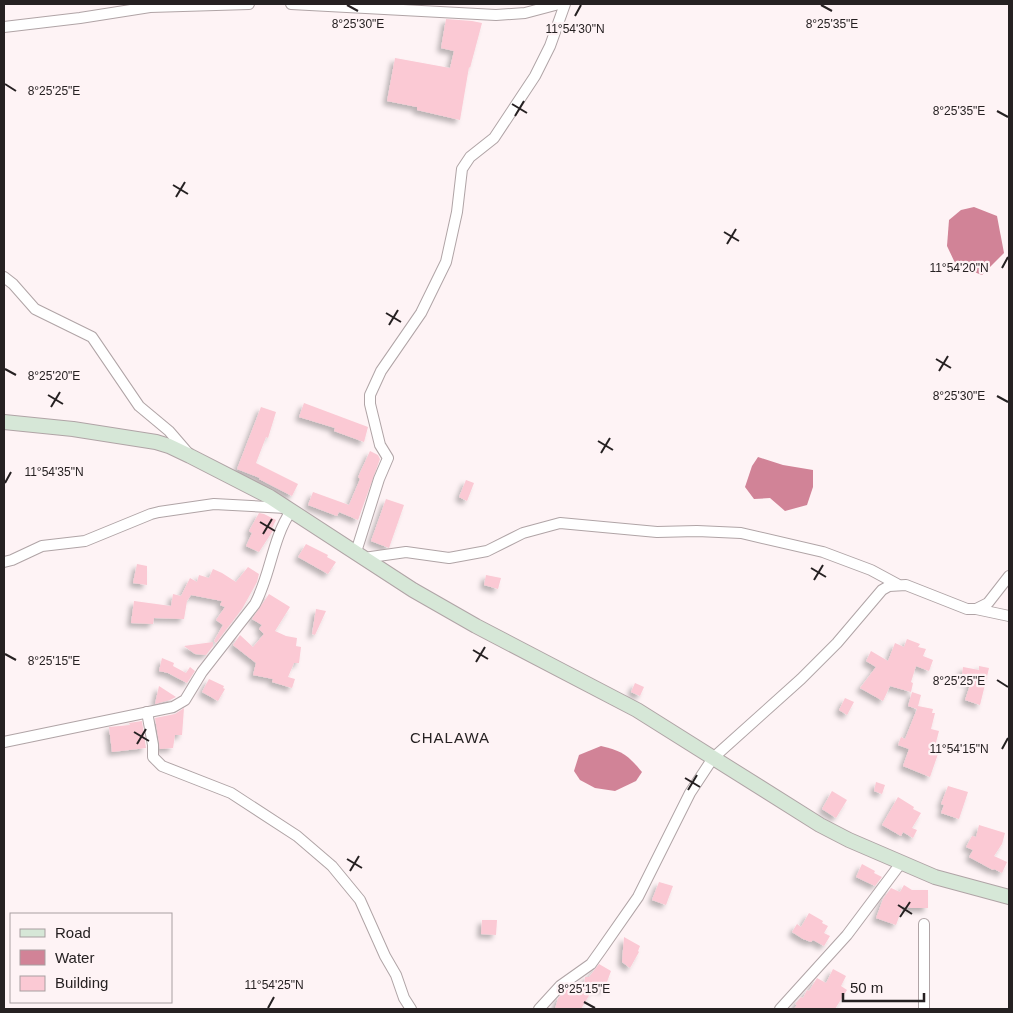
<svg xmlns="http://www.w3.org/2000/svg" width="1013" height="1013" font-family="Helvetica,sans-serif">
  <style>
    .water { fill: #d18397 }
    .building { fill: #fbc9d4; filter: url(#shadow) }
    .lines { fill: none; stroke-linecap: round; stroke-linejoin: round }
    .street-casing { stroke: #b0a4a6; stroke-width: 12 }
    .secondary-casing { stroke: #b0a4a6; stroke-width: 16 }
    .street { stroke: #fff; stroke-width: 10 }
    .secondary { stroke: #d6e7d7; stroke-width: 14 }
    .ticks { fill: none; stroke: #262122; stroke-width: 2 }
    .labels { text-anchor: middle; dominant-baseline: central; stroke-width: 4.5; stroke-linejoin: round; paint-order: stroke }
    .quarter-label { font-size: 15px; letter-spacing: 1px; fill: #262122; stroke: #fef3f5 }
    .ticks-label { font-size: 12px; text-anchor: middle; fill: #262122; stroke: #fef3f5; stroke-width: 4.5; stroke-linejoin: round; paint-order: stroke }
  </style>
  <defs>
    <filter id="shadow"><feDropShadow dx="-4" dy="4" stdDeviation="2.5" flood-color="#0004"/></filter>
  </defs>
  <rect width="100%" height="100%" fill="#fef3f5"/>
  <g class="water">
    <path d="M974,207l23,9 7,37 -22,22 -26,-10 -9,-19 2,-26 12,-10z"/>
    <path d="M758,457l25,8 30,5v17l-6,18 -22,6 -15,-13 -16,1 -9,-12 7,-21z"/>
    <path d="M601,746c21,5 27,9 41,26l-6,9 -21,10 -20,-3 -15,-8 -6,-9 5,-16z"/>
  </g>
  <g class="building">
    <path d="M446,19l26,2 10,2 -12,45 -1,-1 -9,53 -43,-10v-3l-30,-6 8,-43 55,10 4,-17 -13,-3z"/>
    <path d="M304,403l64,24 -4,15 -30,-11 1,-3 -36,-11z"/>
    <path d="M261,407l15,5 -8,26 -2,-1 -10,26 42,21 -6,12 -33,-17 1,-1 -23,-9z"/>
    <path d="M370,451l8,4 2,4 -22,61 -19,-8 -2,4 -29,-11 5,-13 36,13 11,-26 -2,-2z"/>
    <path d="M466,480l8,3 -7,18 -8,-4z"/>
    <path d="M386,499l18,6 -15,43 -18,-7z"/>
    <path d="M259,513l5,1 12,6 -4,8 2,1 -15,23 -13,-6 6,-13 -3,-2z"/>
    <path d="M306,544l22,11 -1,2 9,5 -8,12 -30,-17z"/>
    <path d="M137,564l10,2v19l-14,-2z"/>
    <path d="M248,567l11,7 -2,8 -15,27 -26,34 -2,-2 9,-16 -7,-5 9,-13 -5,-2 2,-4 -31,-6 -4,6 -3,18 -30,-1 -1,6 -22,-1 3,-22 37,5 2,-12 8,2 9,-18 7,4 2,-7 10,3 4,-9 9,4 14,9z"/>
    <path d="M486,575l15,3 -3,11 -14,-4z"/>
    <path d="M269,594l21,13 -15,24 11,5 11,2 -1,8 5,1 -2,16h-5l-6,14 7,2 -3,9 -20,-6 1,-3 -20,-4 3,-12 -23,-18 7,-10 13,12 11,-13 -5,-5 3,-4 -10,-6z"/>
    <path d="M316,609l10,2 -11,24 -3,-1z"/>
    <path d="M907,639l13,5 -2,3 8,2 -3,7 10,4 -4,11 -13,-5 -5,16 2,1 -2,9 -21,-6 -7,15 -23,-13 16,-21 -10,-6 5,-10 17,10 7,-18 9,4z"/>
    <path d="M213,642v4l-7,9 -11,-1 -11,-8z"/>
    <path d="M162,658l12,5 -1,3 13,7 4,-6 5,4 -8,12 -19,-10 -9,-2z"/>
    <path d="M979,666l10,2 -9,37 -15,-5 6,-18 -10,-1 2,-14 16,3z"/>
    <path d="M209,679l15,7 -1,2 2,1 -7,12 -16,-9z"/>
    <path d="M635,683l9,4 -4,9 -9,-4z"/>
    <path d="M159,686l17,11 -6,3 -15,4z"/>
    <path d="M912,692l9,3 -3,11 15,3 -1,4h3l-4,16 8,2 -5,19 5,1 -9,26 -27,-11 6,-17 -11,-4 3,-8 4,2 12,-30 -9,-3z"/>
    <path d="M845,698l9,4 -7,13 -8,-5z"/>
    <path d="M184,708l-2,27h-7l-2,13 -13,1 -5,-31 20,-4z"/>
    <path d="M142,721l4,27 -34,4 -3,-25 21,-2 -1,-2z"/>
    <path d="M876,782l9,3 -3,9 -8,-3z"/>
    <path d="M948,786l20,6 -9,27 -18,-6 3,-8 -3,-1z"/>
    <path d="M832,791l15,9 -11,18 -14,-9z"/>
    <path d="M898,797l16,10 -1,2 8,4 -9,15 5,2 -4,8 -10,-6 -2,4 -19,-11z"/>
    <path d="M979,825l26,8 -3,11 -8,12 13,6 -5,11 -8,-4 -1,1 -24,-13 4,-7 -7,-3 6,-11 4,1z"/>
    <path d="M862,864l13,7 -1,2 8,4 -7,9 -19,-9z"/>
    <path d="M659,882l14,4 -7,19 -14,-5z"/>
    <path d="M904,885l8,5h16v18h-17l-8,-2 -7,19 -20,-7 7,-19 8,-11 9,4z"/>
    <path d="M809,913l14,8 -1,2 6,3 -4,7 6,3 -6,10 -11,-6 -2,2 -8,-3 -11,-7 5,-8 4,3z"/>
    <path d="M482,920h15l-1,15 -15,-1z"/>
    <path d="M624,937l16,9 -2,5 1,1 -9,16 -8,-6z"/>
    <path d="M599,964l12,7 -7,19 -10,-3 -13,22h-26l3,-11 3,-3 2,1 2,-5 3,-2 15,5 2,-17h4z"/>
    <path d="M833,969l13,7 -5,10 6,4 -12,19h-41l3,-4 -2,-1 6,-7 2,1 4,-8 2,1 8,-13 9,5z"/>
  </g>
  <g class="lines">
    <defs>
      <g id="street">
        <path d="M291,4l205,11 29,-2 34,-9"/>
        <path d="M4,27l76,-9 70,-11 99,-3"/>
        <path d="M4,277l9,7 22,25 57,28 47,69 30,25 19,22"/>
        <path d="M356,552l23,-73 9,-21 -8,-13 -10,-41v-9l11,-24 40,-58 25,-51 11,-50 5,-43 8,-12 24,-19 41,-62 15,-30 15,-42"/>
        <path d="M364,558l42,-6 43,6 38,-7 36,-18 37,-10 97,9 40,-1 44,2 82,19 48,18 26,14"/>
        <path d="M4,562l8,-2 30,-14 43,-5 66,-27 8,-2 55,-8 72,4"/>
        <path d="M976,609l12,-6 21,-27"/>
        <path d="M147,712l6,33v12l9,9 69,27 66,43 35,30 28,34 25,56 11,19 8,23 7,11"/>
        <path d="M4,742l169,-35 12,-7 17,-28 53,-68c16,-30 17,-65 36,-93"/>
        <path d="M539,1009l21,-23 31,-22 10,-14 37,-53 52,-104 23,-35 88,-79 36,-36 45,-53 7,-4 17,-1 61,24h9l33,7"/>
        <path d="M780,1009l67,-74 54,-72"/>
        <path d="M924,1009v-85"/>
      </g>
      <path id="secondary" d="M4,422l69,7 83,13 13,4 21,10 80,41 143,93 63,36 161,84 183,115 29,15 86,37 74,20"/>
    </defs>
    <use href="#street" class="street-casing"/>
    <use href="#secondary" class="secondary-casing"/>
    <use href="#street" class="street"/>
    <use href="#secondary" class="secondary"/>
  </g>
  <path class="ticks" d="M347,5l11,6M821,5l11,6M575,16l6,-11M5,84l11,7M512,104l15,9M997,111l11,6M515,116l9,-15M173,185l15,9M176,197l9,-15M724,232l15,9M727,244l9,-15M1002,268l6,-11M386,313l15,9M389,325l9,-15M936,359l15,9M5,369l11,6M939,371l9,-15M48,395l15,9M997,396l11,6M51,407l9,-15M598,441l15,9M601,453l9,-15M5,483l6,-11M260,522l15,9M263,534l9,-15M811,568l15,9M814,580l9,-15M473,650l15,9M5,654l11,6M476,662l9,-15M997,680l11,7M134,732l15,9M137,744l9,-15M1002,749l6,-11M685,778l15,9M688,790l9,-15M347,859l15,9M350,871l9,-15M898,905l14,9M900,917l10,-15M584,1002l11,6M268,1008l6,-11"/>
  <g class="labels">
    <g class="quarter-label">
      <text x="450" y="737">CHALAWA</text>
    </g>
  </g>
  <g class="ticks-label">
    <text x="358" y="28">8°25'30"E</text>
    <text x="832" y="28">8°25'35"E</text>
    <text x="575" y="33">11°54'30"N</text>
    <text x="54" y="95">8°25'25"E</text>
    <text x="959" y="115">8°25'35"E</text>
    <text x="959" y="272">11°54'20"N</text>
    <text x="54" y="380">8°25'20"E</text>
    <text x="959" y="400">8°25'30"E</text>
    <text x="54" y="476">11°54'35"N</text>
    <text x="54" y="665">8°25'15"E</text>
    <text x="959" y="685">8°25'25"E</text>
    <text x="959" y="753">11°54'15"N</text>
    <text x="274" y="989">11°54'25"N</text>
    <text x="584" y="993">8°25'15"E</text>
  </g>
  <rect width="1013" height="1013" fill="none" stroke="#262122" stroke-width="10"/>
  <rect x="10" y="913" width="162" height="90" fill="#fef3f5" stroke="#a89fa1"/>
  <rect x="20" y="929" width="25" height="8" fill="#d6e7d7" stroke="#a89fa1"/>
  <text x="55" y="938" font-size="15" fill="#262122">Road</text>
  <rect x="20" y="950" width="25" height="15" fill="#d18397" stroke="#a89fa1"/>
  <text x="55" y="963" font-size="15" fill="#262122">Water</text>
  <rect x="20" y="976" width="25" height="15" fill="#fbc9d4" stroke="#a89fa1"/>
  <text x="55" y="988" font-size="15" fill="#262122">Building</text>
  <path d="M843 993v8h81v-8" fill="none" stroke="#262122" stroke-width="2.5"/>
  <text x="850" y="993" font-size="15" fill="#262122" stroke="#fef3f5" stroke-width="4" paint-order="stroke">50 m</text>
</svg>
